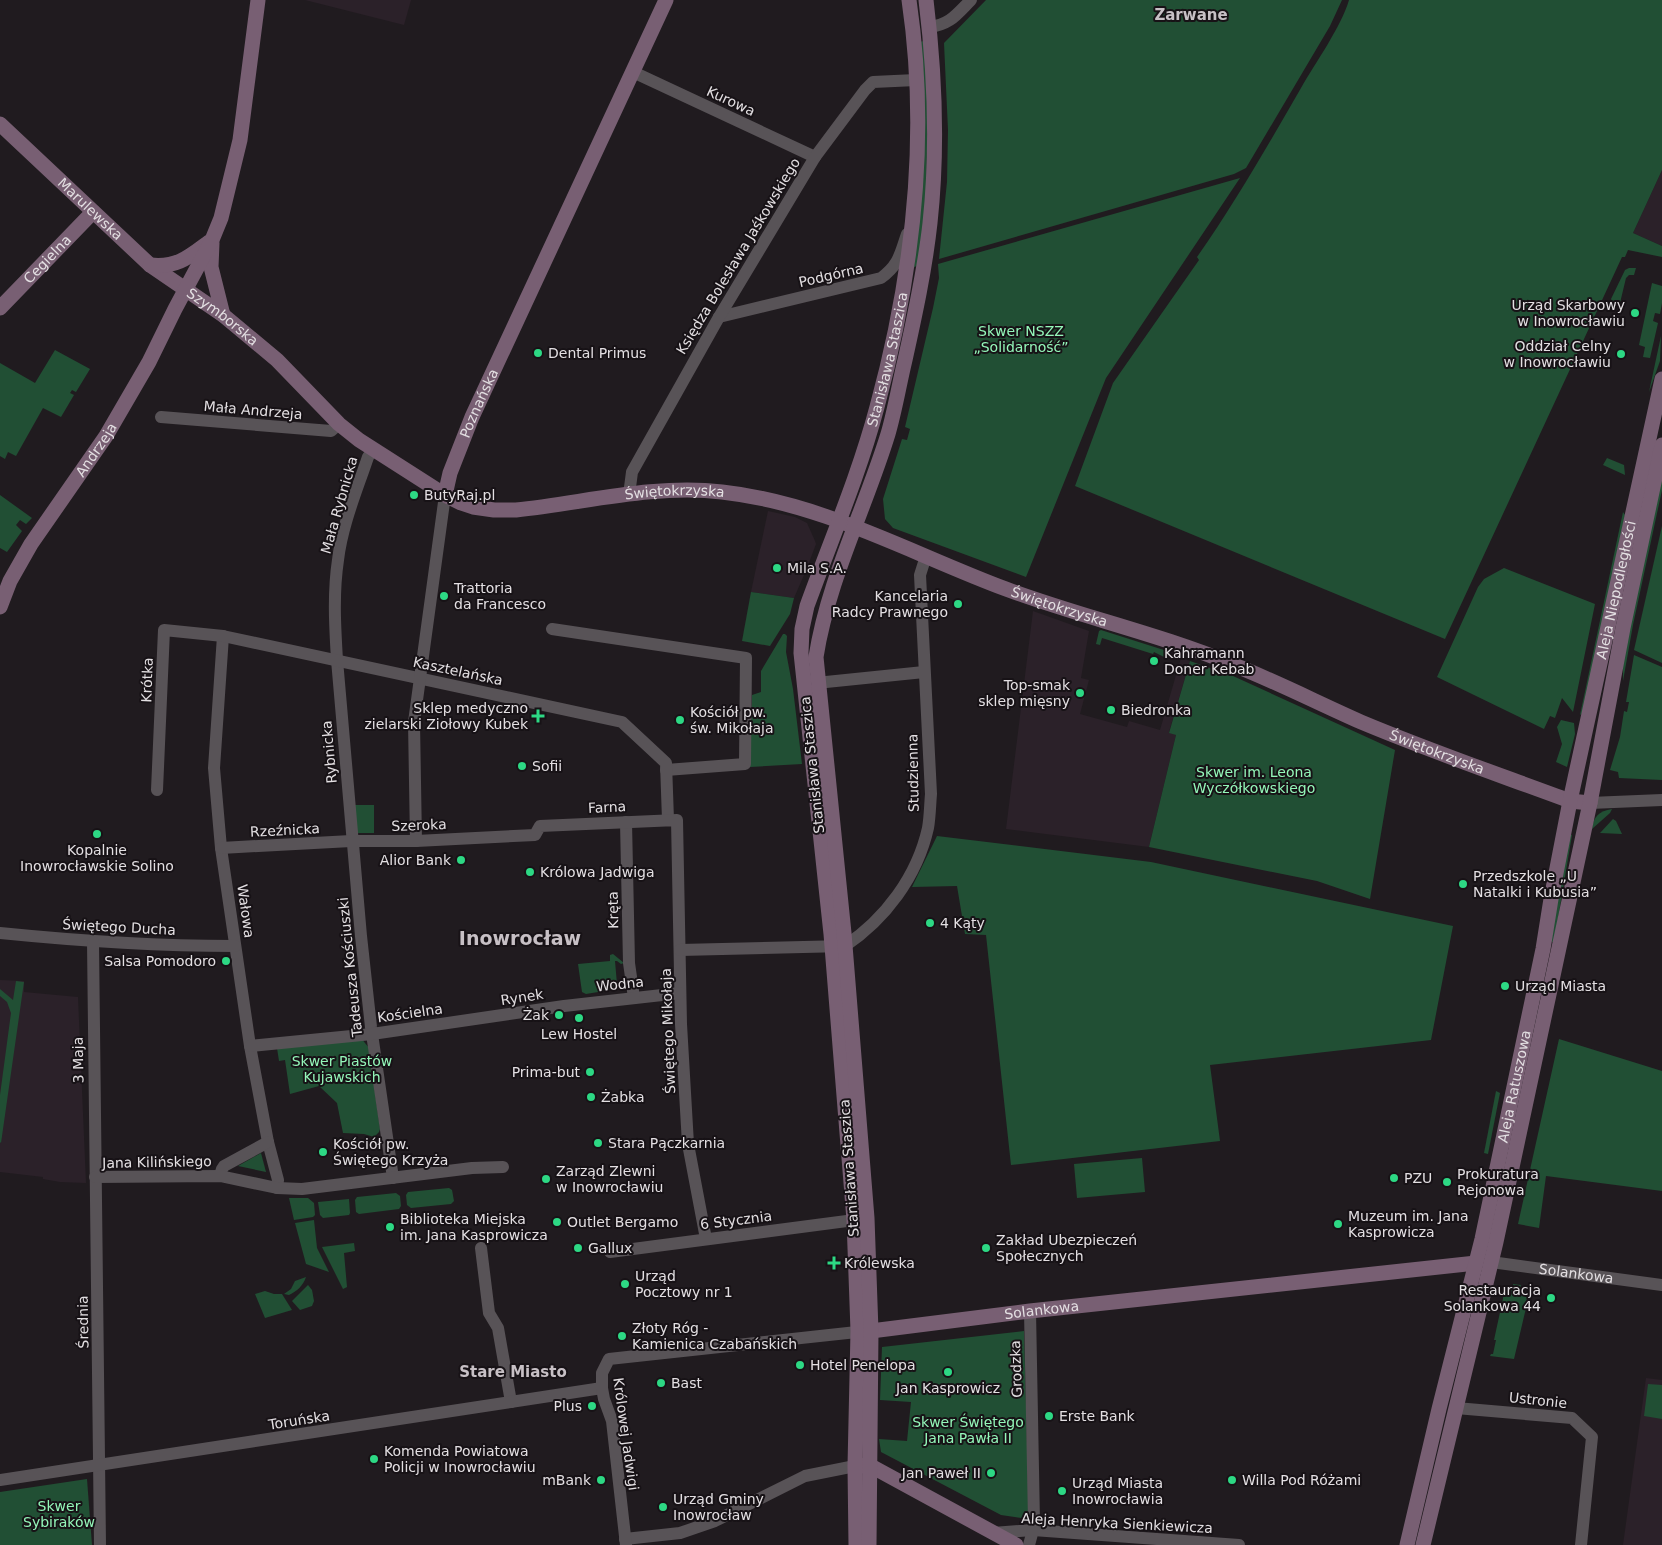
<svg xmlns="http://www.w3.org/2000/svg" width="1662" height="1545" font-family="'DejaVu Sans',sans-serif">
  <style>
    .built { fill: #2b2129 }
    .green { fill: #214f34 }
    .lines { fill: none; stroke-linecap: round; stroke-linejoin: round }
    .street { stroke: #585357; stroke-width: 12 }
    .secondary { stroke: #785f73; stroke-width: 15 }
    .poi-dot { fill: #2dd884; stroke: #171216; stroke-width: 2 }
    .labels { text-anchor: middle; dominant-baseline: central; stroke-width: 4; stroke-linejoin: round; paint-order: stroke }
    .street-label { font-size: 14px; fill: #e3dfe2; stroke: #171216 }
    .poi-label { font-size: 14px; fill: #e3dfe2; stroke: #171216; text-anchor: start }
    .park-label { font-size: 14px; fill: #94f7b9; stroke: #171216 }
    .neighbourhood-label { font-size: 15px; font-weight: bold; fill: #c7c0c5; stroke: #171216 }
    .district-label { font-size: 19px; font-weight: bold; fill: #c7c0c5; stroke: #171216 }
  </style>
  <rect width="100%" height="100%" fill="#201b1f"/>
  <g class="built">
    <path d="M305,0h106l-7,25z"/>
    <path d="M1662,170v76l-29,-13z"/>
    <path d="M768,511l27,6 12,6 8,18 1,3 -9,24 -13,30 -43,-6z"/>
    <path d="M1033,611l56,20 -8,47 8,2 -9,34 47,13 2,-6 31,9 21,-72 9,3 -21,71 7,3 -27,112 -143,-18z"/>
    <path d="M0,980l24,1v11l54,5 8,186 -26,-1 -17,-3v-2l-43,-5z"/>
    <path d="M1646,1378l16,2v165h-39z"/>
  </g>
  <g class="green">
    <path d="M986,0h356l-12,26 -84,142 -12,6 -295,85 8,-77 1,-52 -4,-87z"/>
    <path d="M1349,0h313v170l-29,63 29,13v11l-34,-7 -3,7h-3l-177,382 -370,-153 38,-103 86,-123 -2,-3c38,-54 71,-112 104,-169 15,-26 40,-61 48,-88z"/>
    <path d="M924,41l4,56 -2,108 -8,60 -5,3 6,-226z"/>
    <path d="M1240,178l-134,200 -80,199 -133,-49 -8,-9 -2,-20 19,-60 5,1 3,-11 -5,-2 28,-119 6,-30 -1,-14z"/>
    <path d="M1629,268h7l-2,7h-5l-3,3 -6,25 -8,-2 -1,-2 14,-29z"/>
    <path d="M1652,283l10,3v17l-2,11 -5,-1 -2,8 5,2 -8,35 -7,-1 2,-10 -6,-2z"/>
    <path d="M1661,336l-1,25 -11,31z"/>
    <path d="M55,350l35,19 -14,23 -4,-2 -2,3 4,2 -13,22 -18,-9 -27,48 -8,-4 -3,7 -5,-3v-93l35,20z"/>
    <path d="M1607,458l17,7 1,10 -22,-10z"/>
    <path d="M1662,472v18l-29,135 -10,56v-21z"/>
    <path d="M0,495l32,23 -6,6 -6,-4 -4,5 6,6 -15,21 -7,-4z"/>
    <path d="M1623,512l2,3 -41,197 -4,3z"/>
    <path d="M1662,526v137l-28,-13z"/>
    <path d="M1504,568l91,36 -22,108 -11,-14 -7,20 -5,-2 -6,13 -107,-52 41,-90 6,-8z"/>
    <path d="M751,592l43,6 -4,16 -20,32 -28,-5z"/>
    <path d="M1101,630l66,21 -1,7 -12,-6 -1,2 -51,-16 -2,7 -4,-1 3,-13z"/>
    <path d="M783,634h2l2,2 -1,16 7,37 9,75 -52,3 2,-72 9,-3v-21z"/>
    <path d="M1634,655l28,12v113l-43,-2 -1,-6 -8,-2 10,-33 4,-26 3,1 2,-10h-3z"/>
    <path d="M1190,661l43,15 162,74 -25,149 -53,-18 -168,-34 27,-112 -7,-2z"/>
    <path d="M1561,720l13,3 1,11 -8,33 -11,-5 6,-18 -5,-17z"/>
    <path d="M354,805h20v28h-19z"/>
    <path d="M1612,809l-2,4 -18,16c1,-12 7,-18 20,-20z"/>
    <path d="M1613,819l3,2 6,13 -22,-1z"/>
    <path d="M1569,834l3,1 -18,107h-2l-1,-2z"/>
    <path d="M937,836l214,26 302,64 -22,114 -221,25 10,76 -209,24 -25,-230 -21,-1 -8,-48 -45,1z"/>
    <path d="M613,954l11,9 -3,1 -4,-3h-2l2,23 5,3v1l-36,6 -4,-2 -4,-28 32,-3v-6z"/>
    <path d="M16,981l8,1 -23,161 -1,-1v-47l11,-82 -4,-11 -7,-6v-7l13,11z"/>
    <path d="M361,1038l8,10 11,81 -1,3 -5,5 -10,-3 -21,-1 -6,-30 -18,-17 -29,8 -5,-34 -6,1 -2,-13z"/>
    <path d="M1559,1039l103,32v120l-116,-15 -7,52 -21,-4z"/>
    <path d="M1496,1091l4,2 -12,61 -4,-1z"/>
    <path d="M261,1153l5,19 -28,-6z"/>
    <path d="M1142,1158l3,34 -68,6 -3,-34z"/>
    <path d="M449,1188l3,2 2,11 -3,3 -40,4 -4,-3 -1,-10 2,-3z"/>
    <path d="M396,1193l4,3 1,10 -2,3 -40,5 -3,-2 -1,-12 2,-3z"/>
    <path d="M289,1198h19l6,5 1,12 -2,2 -19,3z"/>
    <path d="M349,1199l1,14 -1,2 -26,3 -3,-3 -2,-13z"/>
    <path d="M314,1220l3,28 12,24 -23,-8 -11,-41z"/>
    <path d="M354,1243l1,8 -11,2 3,34 -4,2 -21,-42z"/>
    <path d="M306,1277c-3,9 -9,14 -17,18l-5,-1 7,-5 4,-8z"/>
    <path d="M1513,1284l8,1 -2,6 9,3 1,-4 1,1 -16,68 -24,-3 1,-2h2l3,-14h-2l11,-51h7z"/>
    <path d="M308,1285l4,5 2,11 -2,5 -12,4 -8,-9z"/>
    <path d="M265,1291l9,3h8l10,16 -27,8 -10,-24z"/>
    <path d="M1024,1331l5,188 -28,-4 -120,-63 -2,-13 28,2 4,-39 -31,-2 2,-53z"/>
    <path d="M1648,1384l14,1v34l-18,-3z"/>
    <path d="M87,1479l5,66h-92v-53z"/>
  </g>
  <g class="lines">
    <g class="street">
      <path d="M929,27c21,-2 28,-13 42,-27"/>
      <path d="M633,72l182,85"/>
      <path d="M719,317l162,-39c18,-13 19,-24 26,-44"/>
      <path d="M161,417l170,14 8,-7"/>
      <path d="M373,450l-5,7c-11,33 -26,68 -30,103 -5,33 -3,67 -1,100l24,276 10,91 22,151"/>
      <path d="M629,495l3,-23 87,-155 96,-160 50,-67 8,-8 43,-2"/>
      <path d="M552,629l194,29 -1,106 -79,6"/>
      <path d="M223,636l-9,132 7,80 29,198 18,96 10,38 -1,8"/>
      <path d="M826,682l98,-10"/>
      <path d="M157,790l7,-160 59,6 399,86 44,41 2,57"/>
      <path d="M1590,803l72,-3"/>
      <path d="M626,822l3,141 5,35"/>
      <path d="M416,841l-2,-119 31,-227"/>
      <path d="M221,848l130,-7h65l119,-6 5,-9 137,-6 4,204 7,120 18,95"/>
      <path d="M0,933c79,8 156,13 235,13"/>
      <path d="M93,942l7,603"/>
      <path d="M680,950l165,-4c40,-27 72,-69 83,-118 2,-11 2,-23 3,-34l-11,-219 6,-19"/>
      <path d="M250,1046l122,-12 192,-28 116,-13"/>
      <path d="M220,1176l2,-7 2,-3 44,-24"/>
      <path d="M95,1177l125,-1 57,12 25,1 170,-21 31,-1"/>
      <path d="M481,1248l8,65 9,15 13,74"/>
      <path d="M610,1252l252,-33"/>
      <path id="s1" d="M1491,1262l171,23"/>
      <path d="M1456,1408l116,10 20,19 -11,108"/>
      <path d="M0,1480l602,-92"/>
      <path d="M993,1533l40,-3 206,15"/>
      <path d="M625,1539l55,-6 35,-12 90,-45 50,-10"/>
      <path d="M626,1545l-14,-124 -8,-22 -2,-11v-15l7,-14 257,-28"/>
      <path d="M1029,1545l4,-15 1,-8 -4,-211"/>
    </g>
    <g class="secondary">
      <path id="s2" d="M0,124l150,141 73,50 54,45 62,64 20,16 86,55 16,8 12,4 21,3h22c68,-7 137,-26 206,-18 101,11 190,62 284,97 75,28 154,45 228,76 43,17 84,38 127,57 69,29 139,53 209,79l20,2"/>
      <path d="M212,243l-1,24 12,48"/>
      <path d="M150,265c27,3 39,-8 59,-23"/>
      <path id="s3" d="M0,308l93,-96"/>
      <path id="s4" d="M445,495l5,-22 22,-56 194,-417"/>
      <path id="s5" d="M0,607l10,-26 21,-37 75,-108 43,-74 26,-53 37,-69 9,-22 19,-78 18,-140"/>
      <path id="s6" d="M871,1331l159,-20 446,-48"/>
      <path d="M860,1466l9,-1 147,80"/>
      <path id="s7" d="M856,1545l-1,-79 3,-135 -4,-111 -23,-286 -30,-281 1,-24 5,-23c24,-66 52,-131 70,-199 36,-132 52,-271 32,-407"/>
      <path d="M869,1545l2,-214 -4,-113 -23,-285 -28,-276c12,-77 49,-148 72,-223 7,-24 11,-49 17,-74 10,-45 20,-91 25,-137 8,-74 5,-149 -4,-223"/>
      <path id="s8" d="M1407,1545l32,-136 43,-170 61,-290 8,-50 19,-98 92,-422"/>
      <path d="M1423,1545l73,-303 94,-439 33,-175 39,-183"/>
    </g>
  </g>
  <g class="poi-dot">
    <circle cx="1635" cy="313" r="5"/>
    <circle cx="538" cy="353" r="5"/>
    <circle cx="1621" cy="354" r="5"/>
    <circle cx="414" cy="495" r="5"/>
    <circle cx="777" cy="568" r="5"/>
    <circle cx="444" cy="596" r="5"/>
    <circle cx="958" cy="604" r="5"/>
    <circle cx="1154" cy="661" r="5"/>
    <circle cx="1080" cy="693" r="5"/>
    <circle cx="1111" cy="710" r="5"/>
    <path d="M535.5 708.5h5v5h5v5h-5v5h-5v-5h-5v-5h5z"/>
    <circle cx="680" cy="720" r="5"/>
    <circle cx="522" cy="766" r="5"/>
    <circle cx="97" cy="834" r="5"/>
    <circle cx="461" cy="860" r="5"/>
    <circle cx="530" cy="872" r="5"/>
    <circle cx="1463" cy="884" r="5"/>
    <circle cx="930" cy="923" r="5"/>
    <circle cx="226" cy="961" r="5"/>
    <circle cx="1505" cy="986" r="5"/>
    <circle cx="559" cy="1015" r="5"/>
    <circle cx="579" cy="1018" r="5"/>
    <circle cx="590" cy="1072" r="5"/>
    <circle cx="591" cy="1097" r="5"/>
    <circle cx="598" cy="1143" r="5"/>
    <circle cx="323" cy="1152" r="5"/>
    <circle cx="1394" cy="1178" r="5"/>
    <circle cx="546" cy="1179" r="5"/>
    <circle cx="1447" cy="1182" r="5"/>
    <circle cx="557" cy="1222" r="5"/>
    <circle cx="1338" cy="1224" r="5"/>
    <circle cx="390" cy="1227" r="5"/>
    <circle cx="578" cy="1248" r="5"/>
    <circle cx="986" cy="1248" r="5"/>
    <path d="M831.5 1255.5h5v5h5v5h-5v5h-5v-5h-5v-5h5z"/>
    <circle cx="625" cy="1284" r="5"/>
    <circle cx="1551" cy="1298" r="5"/>
    <circle cx="622" cy="1336" r="5"/>
    <circle cx="800" cy="1365" r="5"/>
    <circle cx="948" cy="1372" r="5"/>
    <circle cx="661" cy="1383" r="5"/>
    <circle cx="592" cy="1406" r="5"/>
    <circle cx="1049" cy="1416" r="5"/>
    <circle cx="374" cy="1459" r="5"/>
    <circle cx="991" cy="1473" r="5"/>
    <circle cx="601" cy="1480" r="5"/>
    <circle cx="1232" cy="1480" r="5"/>
    <circle cx="1062" cy="1491" r="5"/>
    <circle cx="663" cy="1507" r="5"/>
  </g>
  <g class="labels">
    <g class="street-label">
      <text transform="translate(731 101) rotate(25)">Kurowa</text>
      <text stroke="none"><textPath href="#s2" startOffset="124">Marulewska</textPath></text>
      <text transform="translate(738 256) rotate(-59)">Księdza Bolesława Jaśkowskiego</text>
      <text stroke="none"><textPath href="#s3" startOffset="68">Cegielna</textPath></text>
      <text transform="translate(831 275) rotate(-13)">Podgórna</text>
      <text stroke="none"><textPath href="#s2" startOffset="295">Szymborska</textPath></text>
      <text stroke="none"><textPath href="#s7" startOffset="1202">Stanisława Staszica</textPath></text>
      <text stroke="none"><textPath href="#s4" startOffset="98">Poznańska</textPath></text>
      <text transform="translate(253 410) rotate(5)">Mała Andrzeja</text>
      <text stroke="none"><textPath href="#s5" startOffset="185">Andrzeja</textPath></text>
      <text stroke="none"><textPath href="#s2" startOffset="815">Świętokrzyska</textPath></text>
      <text transform="translate(339 505) rotate(-74)">Mała Rybnicka</text>
      <text stroke="none"><textPath href="#s8" startOffset="978">Aleja Niepodległości</textPath></text>
      <text stroke="none"><textPath href="#s2" startOffset="1220">Świętokrzyska</textPath></text>
      <text transform="translate(458 671) rotate(12)">Kasztelańska</text>
      <text transform="translate(147 680) rotate(-88)">Krótka</text>
      <text stroke="none"><textPath href="#s2" startOffset="1625">Świętokrzyska</textPath></text>
      <text transform="translate(329 752) rotate(-95)">Rybnicka</text>
      <text transform="translate(812 765) rotate(-96)">Stanisława Staszica</text>
      <text transform="translate(913 773) rotate(-91)">Studzienna</text>
      <text transform="translate(607 807) rotate(-3)">Farna</text>
      <text transform="translate(419 825) rotate(-2)">Szeroka</text>
      <text transform="translate(285 830) rotate(-3)">Rzeźnicka</text>
      <text transform="translate(613 910) rotate(-91)">Kręta</text>
      <text transform="translate(246 911) rotate(82)">Wałowa</text>
      <text transform="translate(119 927) rotate(3)">Świętego Ducha</text>
      <text transform="translate(350 967) rotate(-96)">Tadeusza Kościuszki</text>
      <text transform="translate(620 984) rotate(-6)">Wodna</text>
      <text transform="translate(522 997) rotate(-9)">Rynek</text>
      <text transform="translate(410 1013) rotate(-8)">Kościelna</text>
      <text transform="translate(668 1031) rotate(-92)">Świętego Mikołaja</text>
      <text transform="translate(78 1060) rotate(-91)">3 Maja</text>
      <text stroke="none"><textPath href="#s8" startOffset="471">Aleja Ratuszowa</textPath></text>
      <text transform="translate(157 1162) rotate(-1)">Jana Kilińskiego</text>
      <text transform="translate(849 1168) rotate(-94)">Stanisława Staszica</text>
      <text transform="translate(736 1220) rotate(-7)">6 Stycznia</text>
      <text stroke="none"><textPath href="#s1" startOffset="86">Solankowa</textPath></text>
      <text stroke="none"><textPath href="#s6" startOffset="172">Solankowa</textPath></text>
      <text transform="translate(83 1322) rotate(-91)">Średnia</text>
      <text transform="translate(1016 1369) rotate(-92)">Grodzka</text>
      <text transform="translate(1538 1400) rotate(6)">Ustronie</text>
      <text transform="translate(299 1420) rotate(-9)">Toruńska</text>
      <text transform="translate(626 1434) rotate(82)">Królowej Jadwigi</text>
      <text transform="translate(1117 1523) rotate(3)">Aleja Henryka Sienkiewicza</text>
    </g>
    <g class="poi-label">
      <text x="1625" y="305" text-anchor="end">Urząd Skarbowy<tspan x="1625" dy="16">w Inowrocławiu</tspan></text>
      <text x="1611" y="346" text-anchor="end">Oddział Celny<tspan x="1611" dy="16">w Inowrocławiu</tspan></text>
      <text x="548" y="353">Dental Primus</text>
      <text x="424" y="495">ButyRaj.pl</text>
      <text x="787" y="568">Mila S.A.</text>
      <text x="454" y="588">Trattoria<tspan x="454" dy="16">da Francesco</tspan></text>
      <text x="948" y="596" text-anchor="end">Kancelaria<tspan x="948" dy="16">Radcy Prawnego</tspan></text>
      <text x="1164" y="653">Kahramann<tspan x="1164" dy="16">Doner Kebab</tspan></text>
      <text x="1070" y="685" text-anchor="end">Top-smak<tspan x="1070" dy="16">sklep mięsny</tspan></text>
      <text x="528" y="708" text-anchor="end">Sklep medyczno<tspan x="528" dy="16">zielarski Ziołowy Kubek</tspan></text>
      <text x="1121" y="710">Biedronka</text>
      <text x="690" y="712">Kościół pw.<tspan x="690" dy="16">św. Mikołaja</tspan></text>
      <text x="532" y="766">Sofii</text>
      <text x="97" y="850" text-anchor="middle">Kopalnie<tspan x="97" dy="16">Inowrocławskie Solino</tspan></text>
      <text x="451" y="860" text-anchor="end">Alior Bank</text>
      <text x="540" y="872">Królowa Jadwiga</text>
      <text x="1473" y="876">Przedszkole „U<tspan x="1473" dy="16">Natalki i Kubusia”</tspan></text>
      <text x="940" y="923">4 Kąty</text>
      <text x="216" y="961" text-anchor="end">Salsa Pomodoro</text>
      <text x="1515" y="986">Urząd Miasta</text>
      <text x="549" y="1015" text-anchor="end">Żak</text>
      <text x="579" y="1034" text-anchor="middle">Lew Hostel</text>
      <text x="580" y="1072" text-anchor="end">Prima-but</text>
      <text x="601" y="1097">Żabka</text>
      <text x="608" y="1143">Stara Pączkarnia</text>
      <text x="333" y="1144">Kościół pw.<tspan x="333" dy="16">Świętego Krzyża</tspan></text>
      <text x="556" y="1171">Zarząd Zlewni<tspan x="556" dy="16">w Inowrocławiu</tspan></text>
      <text x="1457" y="1174">Prokuratura<tspan x="1457" dy="16">Rejonowa</tspan></text>
      <text x="1404" y="1178">PZU</text>
      <text x="1348" y="1216">Muzeum im. Jana<tspan x="1348" dy="16">Kasprowicza</tspan></text>
      <text x="400" y="1219">Biblioteka Miejska<tspan x="400" dy="16">im. Jana Kasprowicza</tspan></text>
      <text x="567" y="1222">Outlet Bergamo</text>
      <text x="996" y="1240">Zakład Ubezpieczeń<tspan x="996" dy="16">Społecznych</tspan></text>
      <text x="588" y="1248">Gallux</text>
      <text x="844" y="1263">Królewska</text>
      <text x="635" y="1276">Urząd<tspan x="635" dy="16">Pocztowy nr 1</tspan></text>
      <text x="1541" y="1290" text-anchor="end">Restauracja<tspan x="1541" dy="16">Solankowa 44</tspan></text>
      <text x="632" y="1328">Złoty Róg -<tspan x="632" dy="16">Kamienica Czabańskich</tspan></text>
      <text x="810" y="1365">Hotel Penelopa</text>
      <text x="671" y="1383">Bast</text>
      <text x="948" y="1388" text-anchor="middle">Jan Kasprowicz</text>
      <text x="582" y="1406" text-anchor="end">Plus</text>
      <text x="1059" y="1416">Erste Bank</text>
      <text x="384" y="1451">Komenda Powiatowa<tspan x="384" dy="16">Policji w Inowrocławiu</tspan></text>
      <text x="981" y="1473" text-anchor="end">Jan Paweł II</text>
      <text x="591" y="1480" text-anchor="end">mBank</text>
      <text x="1242" y="1480">Willa Pod Różami</text>
      <text x="1072" y="1483">Urząd Miasta<tspan x="1072" dy="16">Inowrocławia</tspan></text>
      <text x="673" y="1499">Urząd Gminy<tspan x="673" dy="16">Inowrocław</tspan></text>
    </g>
    <g class="park-label">
      <text x="1021" y="331">Skwer NSZZ<tspan x="1021" dy="16">„Solidarność”</tspan></text>
      <text x="1254" y="772">Skwer im. Leona<tspan x="1254" dy="16">Wyczółkowskiego</tspan></text>
      <text x="342" y="1061">Skwer Piastów<tspan x="342" dy="16">Kujawskich</tspan></text>
      <text x="968" y="1422">Skwer Świętego<tspan x="968" dy="16">Jana Pawła II</tspan></text>
      <text x="59" y="1506">Skwer<tspan x="59" dy="16">Sybiraków</tspan></text>
    </g>
    <g class="neighbourhood-label">
      <text x="1191" y="15">Zarwane</text>
      <text x="513" y="1372">Stare Miasto</text>
    </g>
    <g class="district-label">
      <text x="520" y="938">Inowrocław</text>
    </g>
  </g>
</svg>
